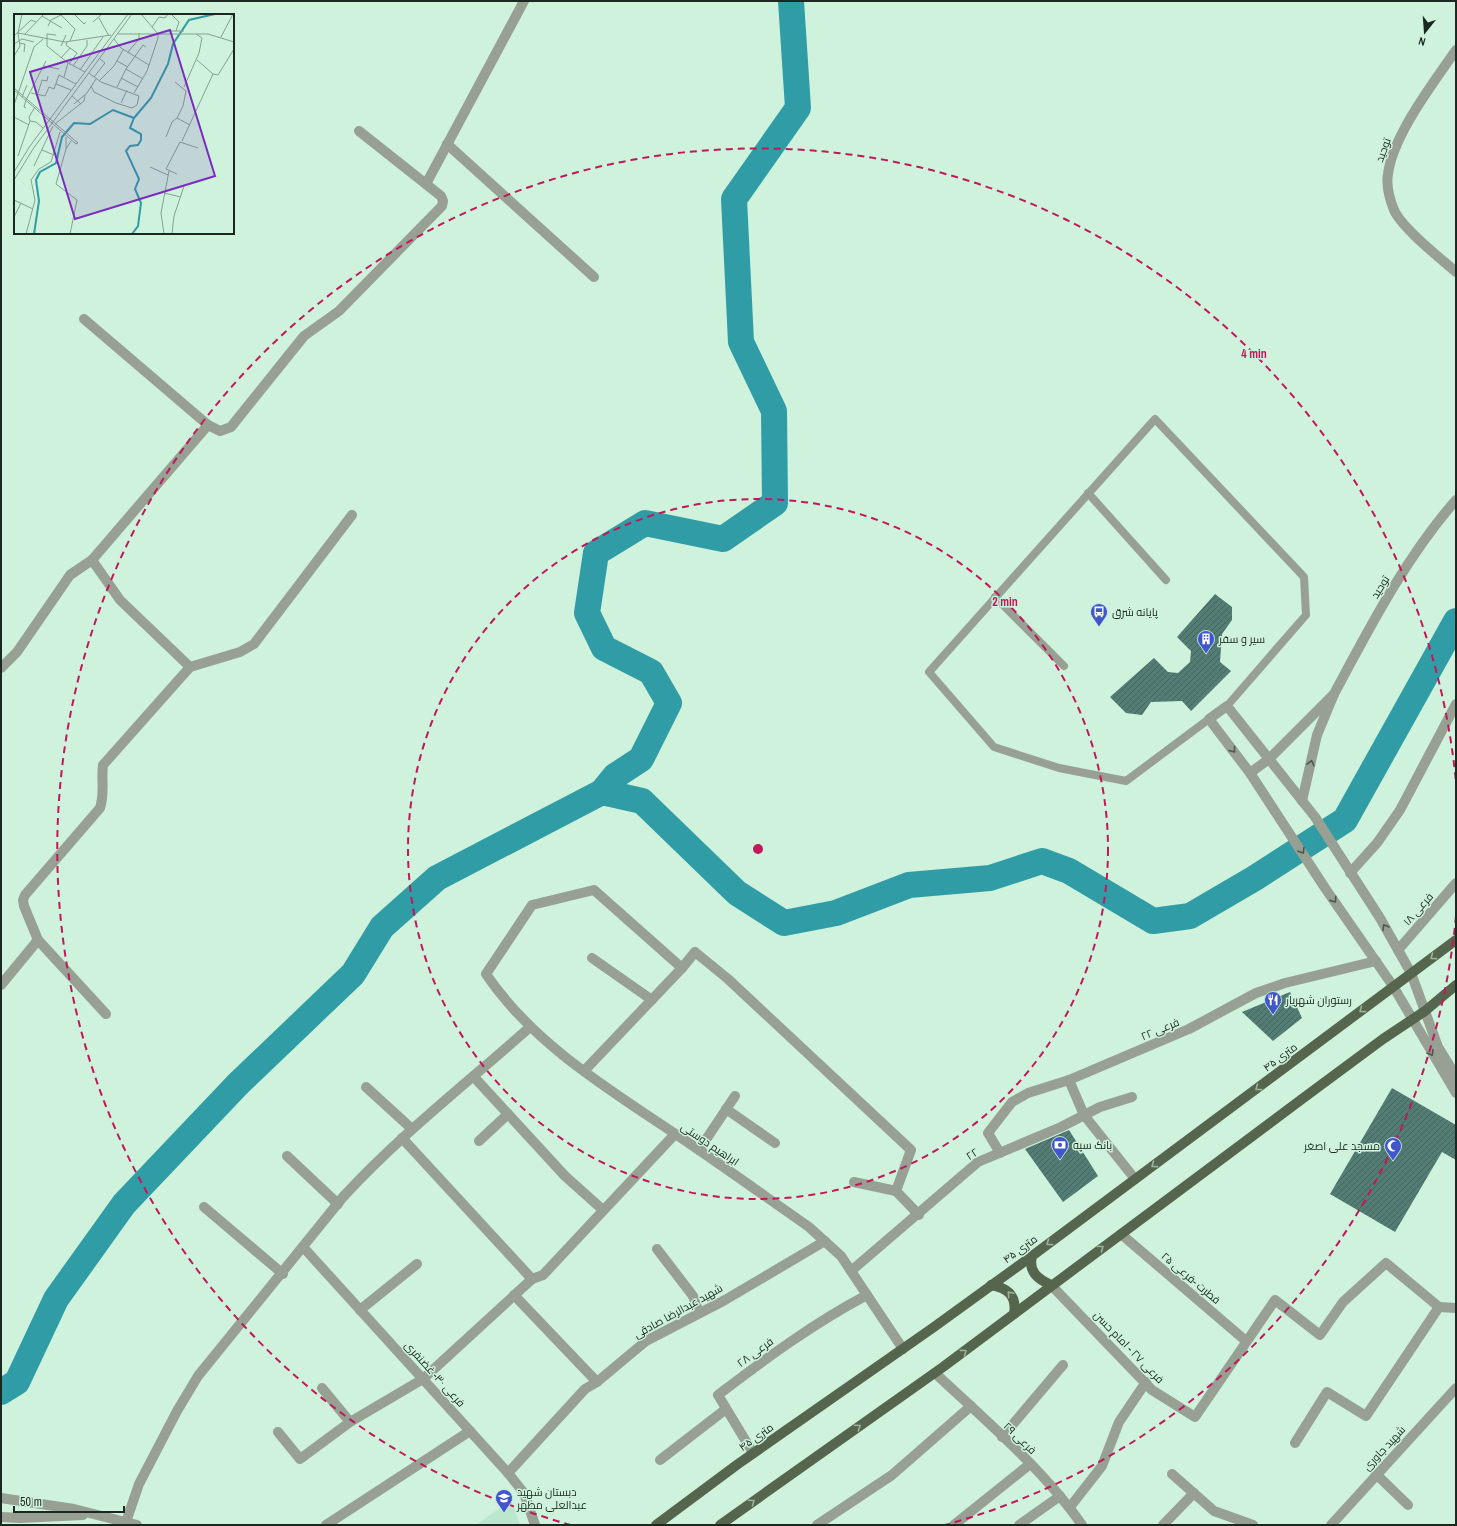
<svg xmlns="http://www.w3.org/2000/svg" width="1457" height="1526" font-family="'Archivo Narrow',Cairo,sans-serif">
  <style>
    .built { fill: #bbe7cc }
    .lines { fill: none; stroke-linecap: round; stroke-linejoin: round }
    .river { stroke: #309da6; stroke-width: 26 }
    .building { fill: url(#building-hatch) }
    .service { stroke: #97a093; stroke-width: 8 }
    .minor { stroke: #97a093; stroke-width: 10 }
    .tertiary { stroke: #97a093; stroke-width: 10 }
    .primary { stroke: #56654d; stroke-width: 10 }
    .oneway { stroke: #4c584e }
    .oneway2 { stroke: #98b39b }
    .ring { fill: none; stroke: #c2185b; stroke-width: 2; stroke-dasharray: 7 5 }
    .labels { text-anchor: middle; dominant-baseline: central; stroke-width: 3; stroke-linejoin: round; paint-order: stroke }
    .street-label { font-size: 11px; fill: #1a2820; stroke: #cef2db }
    .poi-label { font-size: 11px; fill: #1a2820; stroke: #cef2db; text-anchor: start }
    .inset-river { fill: none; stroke: #309da6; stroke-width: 2 }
    .inset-road { fill: none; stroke: #86a190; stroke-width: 1 }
    .view { fill: #7b2cbf; fill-opacity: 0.15; stroke: #7b2cbf; stroke-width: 2 }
    .inset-edge { fill: none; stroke: #1a2820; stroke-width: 2 }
    .centre { fill: #c2185b; stroke: #cef2db; stroke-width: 2 }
    .ring-label { font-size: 12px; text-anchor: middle; font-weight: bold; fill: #c2185b; stroke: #cef2db; stroke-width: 3; stroke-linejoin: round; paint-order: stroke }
  </style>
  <defs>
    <pattern id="building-hatch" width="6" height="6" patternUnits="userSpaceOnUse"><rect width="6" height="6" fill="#537d74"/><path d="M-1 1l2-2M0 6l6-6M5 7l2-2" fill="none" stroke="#44665f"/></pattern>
  </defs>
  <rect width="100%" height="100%" fill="#cef2db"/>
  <path class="built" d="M511,1500l9,25h-44z"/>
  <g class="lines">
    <g class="river">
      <path d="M602,792l13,-16 26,-17 28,-56 -18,-31 -47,-24 -17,-35 9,-60 49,-30 78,16 52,-36 -1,-92 -33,-69 -7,-143 64,-91 -7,-107"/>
      <path d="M1,1392l16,-10 39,-83 68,-95 114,-120 115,-110 29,-47 55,-49 165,-86 40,9 95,92 47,30 52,-10 73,-28 81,-7 52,-17 27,10 84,50 37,-5 65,-38 90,-58 111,-199"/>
    </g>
  </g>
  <g class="building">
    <path d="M1215,594l17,13v13l-10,14 -2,28 11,9 -40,40 -9,-10 -31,1 -9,13 -16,-2 -16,-16 44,-39 14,14 10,1 12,-11 1,-11 -14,-14z"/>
    <path d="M1290,992l12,26 -29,23 -31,-29z"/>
    <path d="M1392,1088l64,37v35l-14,-8 -47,80 -65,-38z"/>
    <path d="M1069,1130l29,46 -35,26 -38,-53z"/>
  </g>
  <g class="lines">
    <g class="service">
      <path d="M1088,493l78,87"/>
      <path d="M995,597l69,69"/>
      <path d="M1209,719l-83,62 -67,-13 -65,-21 -65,-75 226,-253 149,158 2,38 -79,91"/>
    </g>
    <g class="minor">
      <path d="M447,144l147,133"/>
      <path d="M426,184l98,-183"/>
      <path d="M84,319l124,106 12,6 11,-4 73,-91 35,-25 103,-105 1,-5 -2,-5 -82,-65"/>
      <path d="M92,560l28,40 70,67"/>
      <path d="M1,668l16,-16 53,-77 22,-15 116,-135"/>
      <path d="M1350,873l27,-30 23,-33 56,-106"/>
      <path d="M1398,950l58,-67"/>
      <path d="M592,958l60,42"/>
      <path d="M1,985l37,-45"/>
      <path d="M106,1014l-68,-74 -14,-34 -1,-6 2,-5 75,-87c5,-15 1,-28 3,-43l87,-98 50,-15 14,-8 98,-129"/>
      <path d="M584,1071l98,-103"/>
      <path d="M474,1077l91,99 38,34"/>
      <path d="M1069,1080l15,35 51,64"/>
      <path d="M366,1087l46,42"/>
      <path d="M726,1109l49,34"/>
      <path d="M479,1141l29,-27"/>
      <path d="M699,1150l36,-54"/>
      <path d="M1000,1153l-12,-20 24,-31 16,-9 41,-13 120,-51 67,-36 29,-10 91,-22"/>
      <path d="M287,1156l51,48"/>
      <path d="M854,1182l42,9"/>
      <path d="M204,1207l79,67"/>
      <path d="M1121,1234l125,107"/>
      <path d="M304,1248l204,225 16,20 11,32"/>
      <path d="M657,1249l36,47 6,17"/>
      <path d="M851,1271l127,-109 83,-35 39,-20 32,-10"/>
      <path d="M532,1279l11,-4 132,-141"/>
      <path d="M1051,1285l101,105 43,27 80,-117 45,35 23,-33 43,-39 53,44 17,1"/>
      <path d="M514,1295l83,87"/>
      <path d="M360,1310l57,-46"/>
      <path d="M903,1349l-62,-93 -32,-29c-43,-30 -86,-61 -129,-90 -70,-47 -146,-92 -194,-163l46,-69 62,-15 88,78 13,-16 33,27 183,171 -15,41 23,24"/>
      <path d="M935,1373c49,46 109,97 147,152"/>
      <path d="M322,1388l28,34"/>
      <path d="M278,1432l22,27 50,-37 73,-43 109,-100 -130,-141"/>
      <path d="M1002,1437l61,-72"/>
      <path d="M1295,1443l32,-51 39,24 73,-109"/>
      <path d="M753,1453l-35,-58c47,-36 96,-72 149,-100"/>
      <path d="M660,1460l66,-51"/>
      <path d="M508,1473l77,-84 12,-7 49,-41 79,-41 100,-59"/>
      <path d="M1172,1474l42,37 39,14"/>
      <path d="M1376,1474l32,31"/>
      <path d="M1070,1507l32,-41 17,-44 27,-40"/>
      <path d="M126,1522l13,-38 38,-73 21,-35 145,-179c57,-62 124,-114 187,-170"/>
      <path d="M326,1525l144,-94"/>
      <path d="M817,1525l75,-50 79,-69"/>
      <path d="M954,1525l76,-61"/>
      <path d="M1019,1525l41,-29"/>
      <path d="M1163,1525l31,-32"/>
      <path d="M1331,1525l125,-137"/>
    </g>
    <g class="tertiary">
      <path d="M1456,50c-22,32 -63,85 -68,124 -2,11 2,26 6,36 8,18 46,48 62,62"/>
      <path d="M1334,694c36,-67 72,-137 122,-194"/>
      <path d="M1250,773l19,-14 65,-65 -17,41 -15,66"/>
      <path d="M1456,1076l-18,-29 -27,-74 -31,-55 -65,-101 -88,-111 -18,13 41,54 75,115 68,98 63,107"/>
      <path d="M1,1498l73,11 63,16"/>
      <path d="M1,1517l19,1 63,-3"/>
    </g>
    <g class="primary">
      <path d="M1032,1256c-4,16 6,23 19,29"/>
      <path d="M991,1285c17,3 26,11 23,29"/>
      <path d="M656,1525l82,-61 196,-137 98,-71 424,-316"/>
      <path d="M720,1525l223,-158 359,-268 81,-60 42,-28 31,-26"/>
    </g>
  </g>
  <defs><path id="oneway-chevron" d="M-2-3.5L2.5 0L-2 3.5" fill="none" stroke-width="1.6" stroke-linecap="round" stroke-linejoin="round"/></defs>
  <g class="oneway">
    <use href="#oneway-chevron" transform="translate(1233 750) rotate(52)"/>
    <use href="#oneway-chevron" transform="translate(1311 763) rotate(-77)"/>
    <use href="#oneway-chevron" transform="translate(1302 851) rotate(58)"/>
    <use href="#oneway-chevron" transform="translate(1334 900) rotate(55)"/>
    <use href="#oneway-chevron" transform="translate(1385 927) rotate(-120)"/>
    <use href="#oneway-chevron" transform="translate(1431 1053) rotate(59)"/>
  </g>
  <g class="oneway2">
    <use href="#oneway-chevron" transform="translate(1433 957) rotate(144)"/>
    <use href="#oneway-chevron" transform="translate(1362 1010) rotate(143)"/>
    <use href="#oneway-chevron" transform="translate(1258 1088) rotate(144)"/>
    <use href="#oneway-chevron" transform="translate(1154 1165) rotate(144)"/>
    <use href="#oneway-chevron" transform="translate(1049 1243) rotate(143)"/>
    <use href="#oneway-chevron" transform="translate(1101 1248) rotate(-36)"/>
    <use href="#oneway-chevron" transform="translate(1010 1294) rotate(-131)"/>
    <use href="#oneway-chevron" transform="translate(964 1352) rotate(-37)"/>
    <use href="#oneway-chevron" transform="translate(858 1427) rotate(-35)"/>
    <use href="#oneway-chevron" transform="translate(752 1502) rotate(-35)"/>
  </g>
  <g class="ring">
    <circle cx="758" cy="849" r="350"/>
    <path d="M1456 916A701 701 0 0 1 945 1525M571 1525A701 701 0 1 1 1456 782"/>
  </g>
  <defs>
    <symbol id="bus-pin" viewBox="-11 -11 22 30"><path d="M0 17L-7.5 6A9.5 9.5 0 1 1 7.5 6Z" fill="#4056ca" stroke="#cef2db"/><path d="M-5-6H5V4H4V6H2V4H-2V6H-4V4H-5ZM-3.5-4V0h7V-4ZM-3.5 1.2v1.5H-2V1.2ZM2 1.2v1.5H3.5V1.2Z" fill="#fff"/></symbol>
    <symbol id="building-pin" viewBox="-11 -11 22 30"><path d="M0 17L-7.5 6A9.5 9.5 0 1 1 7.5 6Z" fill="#4056ca" stroke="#cef2db"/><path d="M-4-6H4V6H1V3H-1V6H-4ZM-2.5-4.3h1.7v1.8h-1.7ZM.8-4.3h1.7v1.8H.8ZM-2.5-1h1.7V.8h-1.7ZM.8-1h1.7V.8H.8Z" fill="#fff"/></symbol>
    <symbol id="restaurant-pin" viewBox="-11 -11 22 30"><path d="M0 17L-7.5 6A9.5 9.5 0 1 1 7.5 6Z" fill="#4056ca" stroke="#cef2db"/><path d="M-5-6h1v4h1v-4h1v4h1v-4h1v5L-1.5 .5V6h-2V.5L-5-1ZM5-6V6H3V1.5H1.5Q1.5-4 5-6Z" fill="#fff"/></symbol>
    <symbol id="bank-pin" viewBox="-11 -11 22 30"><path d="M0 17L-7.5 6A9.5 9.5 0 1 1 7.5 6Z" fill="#4056ca" stroke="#cef2db"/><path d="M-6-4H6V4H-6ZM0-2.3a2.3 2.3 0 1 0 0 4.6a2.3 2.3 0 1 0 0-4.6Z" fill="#fff"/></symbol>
    <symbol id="mosque-pin" viewBox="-11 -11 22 30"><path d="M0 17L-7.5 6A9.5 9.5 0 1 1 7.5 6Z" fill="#4056ca" stroke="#cef2db"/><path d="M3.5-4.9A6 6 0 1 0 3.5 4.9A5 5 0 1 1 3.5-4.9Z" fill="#fff"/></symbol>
    <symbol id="school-pin" viewBox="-11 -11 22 30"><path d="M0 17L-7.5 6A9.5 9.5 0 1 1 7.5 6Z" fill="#4056ca" stroke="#cef2db"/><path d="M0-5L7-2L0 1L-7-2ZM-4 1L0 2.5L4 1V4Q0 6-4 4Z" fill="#fff"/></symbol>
  </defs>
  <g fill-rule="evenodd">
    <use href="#bus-pin" x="1089" y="602" width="20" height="27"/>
    <use href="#building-pin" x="1196" y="629" width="20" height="27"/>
    <use href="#restaurant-pin" x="1263" y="990" width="20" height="27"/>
    <use href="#bank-pin" x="1050" y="1135" width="20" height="27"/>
    <use href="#mosque-pin" x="1383" y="1136" width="20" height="27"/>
    <use href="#school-pin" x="494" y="1488" width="20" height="27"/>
  </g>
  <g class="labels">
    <g class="street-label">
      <text transform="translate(1383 150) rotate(-70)">توحید</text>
      <text transform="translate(1380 587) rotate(-58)">توحید</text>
      <text transform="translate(1418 909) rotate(-49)">فرعی ۱۸</text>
      <text transform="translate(1160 1029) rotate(-23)">فرعی ۲۲</text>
      <text transform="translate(1280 1057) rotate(-37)">۴۵ متری</text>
      <text transform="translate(710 1144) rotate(34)">ابراهیم دوستی</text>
      <text transform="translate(972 1154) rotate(-33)">۲۲</text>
      <text transform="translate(1020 1249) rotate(-36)">۴۵ متری</text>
      <text transform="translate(1191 1278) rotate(40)">فطرت -فرعی ۲۵</text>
      <text transform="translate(678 1311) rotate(-29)">شهید عبدالرضا صادقی</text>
      <text transform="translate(1129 1347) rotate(46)">فرعی ۲۷ - امام حسن</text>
      <text transform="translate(755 1352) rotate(-36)">فرعی ۲۸</text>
      <text transform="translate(435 1374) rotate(48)">فرعی ۳۰- غضنفری</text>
      <text transform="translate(756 1437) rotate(-35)">۴۵ متری</text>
      <text transform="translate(1020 1438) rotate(44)">فرعی ۲۹</text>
      <text transform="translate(1384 1448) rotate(-47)">شهید جاوری</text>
    </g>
    <g class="poi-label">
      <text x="1112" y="612">پایانه شرق</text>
      <text x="1219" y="639">سیر و سفر</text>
      <text x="1286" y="1000">رستوران شهریار</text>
      <text x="1073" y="1145">بانک سپه</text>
      <text x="1380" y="1146" text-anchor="end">مسجد علی اصغر</text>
      <text x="517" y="1492">دبستان شهید<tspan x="517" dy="13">عبدالعلی مطهر</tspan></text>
    </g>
  </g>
  <g transform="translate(14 14)">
    <rect width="220" height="220" fill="#cef2db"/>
    <path class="inset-river" d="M20,220l5,-33 -3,-21 4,-8 16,-9 6,-26 12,-14 16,1 23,-14 21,8 17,-20 17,-34 5,-20 16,-24 26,-6M118,220l6,-8 3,-23 -6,-14 4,-10 -13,-28 4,-5 8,-1 3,-5v-6l-11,-6 4,-10"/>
    <path class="inset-road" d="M60,0l10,10 2,-2M157,0l8,8 -3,9M28,2l20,12M85,4l10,18M79,8l9,-8M34,12l3,-6 10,-5 14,14 -5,12M138,13l7,-10 6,1 3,-4M153,17h17M4,19l47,9 46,-7M11,20l19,-20M104,20h90l26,8M42,21l-9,-1v12l21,17 17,9M0,22l17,-16 5,2M207,23l12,-23M100,25l7,9 28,17M53,28l-1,3 11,8 -8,11M5,29l6,1 -1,8M0,30l8,-5 12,3M47,32l5,-11M114,38l11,-13v-6M0,42l6,-10 -2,-13 4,-19M47,44l9,-10M183,46l16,14 5,1 16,-26M103,47l11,6M30,52l15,3M59,52l14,-20v-6M66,56l23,-33M75,59l12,9 38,14 -2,9 -5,3 -16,-5 -22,-11 -3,-6M50,63l4,-14M80,63l11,-14 -5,-4M107,64l17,9M129,65l-17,-10 17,-24 3,2M85,67l15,-15 9,-16M42,70l15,6M103,73l9,-18M170,73l15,-34 3,-15 -6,-4M0,74l64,55 -2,1 -62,-54M17,79l14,3 4,-9 5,2 5,-14 17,9M24,79l4,-13 5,1 1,-5M120,79l13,-22 11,-33v-4l-17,-20M58,82l9,8M8,83l5,-12M107,89l6,-13M60,90l13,-11 9,-14M0,91l20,-58 9,-8M12,94l-2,-1 2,-7 20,-39M0,103l15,8M163,104l13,7M16,107l6,1 7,6M41,110l29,-23 1,-6M52,123v12l5,-8M152,123l6,-15 5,-4 6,-12 3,-15 -11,-9M168,127l31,-67M52,135l-10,35 21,16 -7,34M28,136l12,5M4,142l12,-35 -1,-4 6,-10M20,152l19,-40M136,153l18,8M0,158l16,-26 98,-132M163,160l-11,-5 14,-27 18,6M0,166l19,-31 99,-135M150,179l17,4M0,186l19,9M0,203l7,-14M12,220l9,-34 -4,-20 8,-11 12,-7 9,-30M150,220l-3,-21 8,-42M158,220l2,-18 10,-30"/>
    <path class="view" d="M156,16l45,146 -140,43 -45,-147z"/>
    <rect width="220" height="220" class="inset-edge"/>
  </g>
  <circle cx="758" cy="849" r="6" class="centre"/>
  <g class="ring-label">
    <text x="1254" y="358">4 min</text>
    <text x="1005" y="606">2 min</text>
  </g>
  <rect width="1457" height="1526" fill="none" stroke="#1a2820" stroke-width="4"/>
  <g transform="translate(1425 32) rotate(197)" stroke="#cef2db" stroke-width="3" paint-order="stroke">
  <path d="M0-3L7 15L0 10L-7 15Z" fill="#1a2820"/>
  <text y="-6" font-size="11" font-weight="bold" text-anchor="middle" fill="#1a2820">N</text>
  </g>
  <path d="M14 1506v6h110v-6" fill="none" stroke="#1a2820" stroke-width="2"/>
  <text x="20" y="1506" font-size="12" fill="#1a2820" stroke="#cef2db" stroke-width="3" paint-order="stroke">50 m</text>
</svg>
